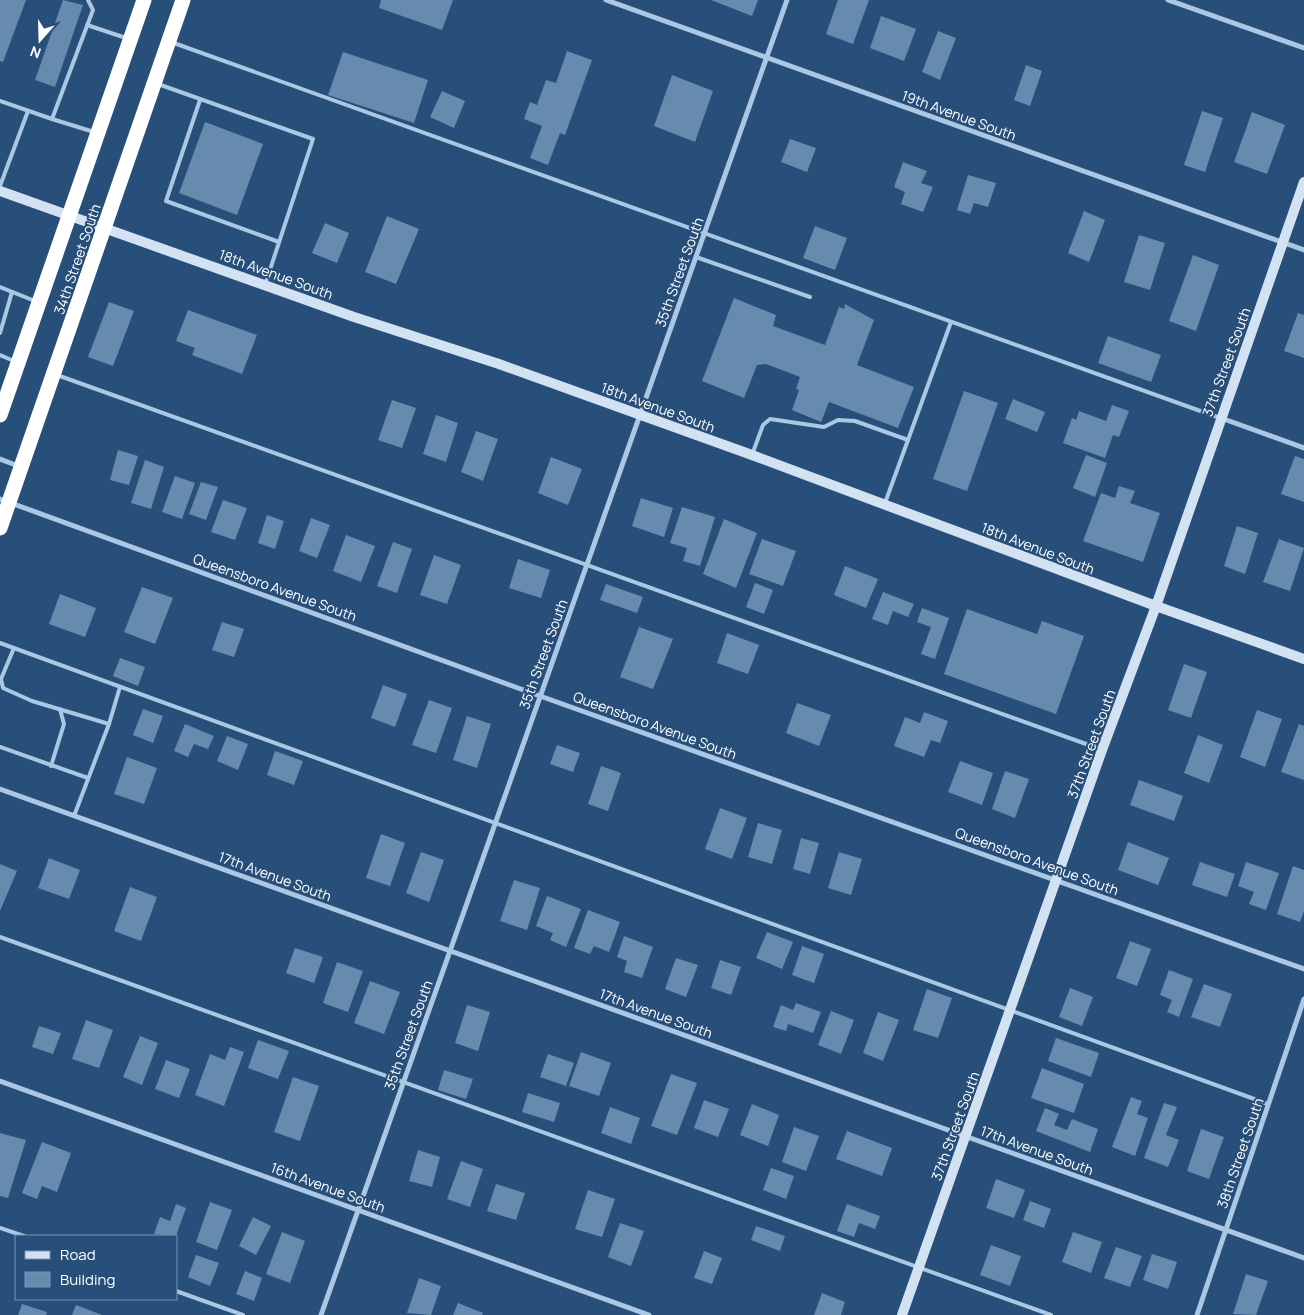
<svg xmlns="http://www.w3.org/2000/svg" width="1304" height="1315" font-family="Manrope,sans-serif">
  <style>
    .building { fill: #678bae }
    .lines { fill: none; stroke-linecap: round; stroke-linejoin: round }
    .lane { stroke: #aac7e3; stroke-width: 4 }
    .street { stroke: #aac7e3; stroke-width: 5 }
    .secondary { stroke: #d2e2f3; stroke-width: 10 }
    .highway { stroke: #fff; stroke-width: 15 }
    .labels { text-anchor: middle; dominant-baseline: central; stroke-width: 4; stroke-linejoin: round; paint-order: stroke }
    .street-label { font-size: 14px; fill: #fff; stroke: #274f79 }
  </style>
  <rect width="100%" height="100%" fill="#274f79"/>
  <g class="building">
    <path d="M0,0h26l-23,62 -3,-1z"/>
    <path d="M63,0l20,5 -28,82 -20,-7z"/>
    <path d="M381,0h72l-11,30 -63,-22z"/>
    <path d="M711,0h47l-6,16z"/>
    <path d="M838,0h31l-16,44 -27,-10z"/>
    <path d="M881,16l35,13 -12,32 -34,-13z"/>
    <path d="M938,31l18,7 -16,42 -18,-8z"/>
    <path d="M567,51l25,9 -27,75 -5,-2 -12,32 -18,-7 12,-32 -18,-7 6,-17 7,3 9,-25 10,3z"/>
    <path d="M343,52l85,28 -14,43 -86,-28z"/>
    <path d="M1026,65l16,6 -12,35 -16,-6z"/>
    <path d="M672,75l41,16 -18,51 -41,-16z"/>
    <path d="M442,91l23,10 -11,27 -24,-11z"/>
    <path d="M1202,111l21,7 -18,54 -21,-7z"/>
    <path d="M1252,112l33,13 -18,49 -33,-12z"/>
    <path d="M205,122l58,22 -26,71 -58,-22z"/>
    <path d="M790,139l26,9 -9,24 -26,-10z"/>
    <path d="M903,162l24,9 -6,12 12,4 -10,25 -22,-8 4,-12 -11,-5z"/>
    <path d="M968,175l28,8 -8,24 -14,-4 -4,11 -13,-4z"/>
    <path d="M1084,211l21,9 -16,42 -21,-9z"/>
    <path d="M387,216l32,13 -23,55 -31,-12z"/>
    <path d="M325,223l24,10 -12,30 -25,-10z"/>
    <path d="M815,226l32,12 -12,32 -32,-12z"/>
    <path d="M1139,235l26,8 -15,47 -26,-8z"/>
    <path d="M1193,255l26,10 -23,66 -27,-10z"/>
    <path d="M734,298l42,17 -3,11 52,19 14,-38 5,2 1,-5 29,16 -17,45 57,22 -16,41 -69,-26 -8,20 -29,-12 7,-20 -3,-1 4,-12 -34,-13 -9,1 -13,33 -42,-17z"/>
    <path d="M109,302l25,9 -21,55 -25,-9z"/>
    <path d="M188,310l69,25 -15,39 -50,-19 3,-7 -19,-7z"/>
    <path d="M1298,313l6,2v43l-20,-7z"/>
    <path d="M1108,336l53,19 -10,27 -53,-19z"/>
    <path d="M964,391l34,12 -31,88 -34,-12z"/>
    <path d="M1013,399l32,13 -8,20 -32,-13z"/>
    <path d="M392,400l24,8 -14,40 -24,-8z"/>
    <path d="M1112,405l17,6 -10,26 -6,-2 -8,23 -42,-15 9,-25 4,2 3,-9 27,10z"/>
    <path d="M436,415l22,8 -12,39 -23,-8z"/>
    <path d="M476,431l22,8 -15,42 -22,-9z"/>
    <path d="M118,450l20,6 -9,29 -19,-5z"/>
    <path d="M1086,455l21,8 -12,34 -22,-9z"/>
    <path d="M1295,456l9,3v43l-23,-8z"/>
    <path d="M551,457l31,12 -14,36 -30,-12z"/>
    <path d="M145,460l19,7 -13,42 -20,-6z"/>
    <path d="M175,476l20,7 -13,36 -20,-7z"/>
    <path d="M201,482l17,5 -12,33 -17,-6z"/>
    <path d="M1119,486l16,5 -5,12 30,10 -17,49 -60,-21 18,-48 14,5z"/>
    <path d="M641,498l32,10 -9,29 -32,-11z"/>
    <path d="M223,500l24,8 -12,32 -24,-8z"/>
    <path d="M682,507l33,10 -15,49 -17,-5 4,-13 -17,-5z"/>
    <path d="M267,515l17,6 -9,28 -17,-6z"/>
    <path d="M311,518l19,7 -13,33 -18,-7z"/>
    <path d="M724,519l33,14 -21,55 -33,-14z"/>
    <path d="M1237,526l21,7 -13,41 -21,-8z"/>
    <path d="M346,535l29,11 -14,36 -28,-11z"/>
    <path d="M762,539l34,12 -13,35 -34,-12z"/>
    <path d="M1279,539l25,9 -14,43 -27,-9z"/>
    <path d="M393,542l19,7 -15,44 -20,-7z"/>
    <path d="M434,555l27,10 -14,39 -27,-9z"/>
    <path d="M518,559l32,11 -9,28 -32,-10z"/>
    <path d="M845,566l33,13 -12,29 -32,-13z"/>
    <path d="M755,583l18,7 -9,24 -18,-7z"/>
    <path d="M606,584l37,13 -6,16 -37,-13z"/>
    <path d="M142,587l31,11 -18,46 -31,-12z"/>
    <path d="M883,592l31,12 -6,13 -15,-6 -5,14 -16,-6z"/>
    <path d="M60,594l36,14 -11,29 -36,-13z"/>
    <path d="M922,608l27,10 -14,41 -14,-5 10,-27 -14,-5z"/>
    <path d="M967,609l70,25 5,-13 42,15 -28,78 -112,-40z"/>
    <path d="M222,622l22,7 -10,28 -22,-7z"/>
    <path d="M639,627l34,12 -20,50 -33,-12z"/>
    <path d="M727,633l32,12 -11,29 -31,-11z"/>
    <path d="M120,658l25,9 -7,19 -25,-10z"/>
    <path d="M1184,664l23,8 -16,46 -23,-8z"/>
    <path d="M383,685l24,9 -12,33 -24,-9z"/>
    <path d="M429,700l23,8 -16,45 -24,-8z"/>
    <path d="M797,703l34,12 -12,31 -33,-13z"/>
    <path d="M143,709l20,7 -10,27 -20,-8z"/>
    <path d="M1257,710l25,9 -17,48 -25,-10z"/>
    <path d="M924,712l24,9 -8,22 -9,-3 -7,17 -30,-11 11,-29 15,6z"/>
    <path d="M467,716l24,8 -14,44 -24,-8z"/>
    <path d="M185,724l29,12 -6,13 -14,-5 -6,13 -14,-6z"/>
    <path d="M1299,724l5,2v54l-23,-8z"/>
    <path d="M1198,735l25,10 -14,38 -25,-10z"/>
    <path d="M227,736l21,8 -10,26 -21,-9z"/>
    <path d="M557,745l23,8 -7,19 -23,-8z"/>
    <path d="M275,751l28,10 -9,24 -27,-10z"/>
    <path d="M127,757l30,11 -13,36 -30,-10z"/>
    <path d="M960,761l33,12 -11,32 -34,-13z"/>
    <path d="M601,766l20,7 -13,38 -20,-7z"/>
    <path d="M1005,771l24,8 -14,39 -23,-9z"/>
    <path d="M1139,780l44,16 -9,25 -44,-16z"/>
    <path d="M720,808l27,10 -15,41 -27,-10z"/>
    <path d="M758,823l24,7 -10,34 -24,-7z"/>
    <path d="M381,834l24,9 -15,43 -24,-8z"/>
    <path d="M801,838l18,5 -9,31 -17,-5z"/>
    <path d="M1128,842l41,16 -11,27 -40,-15z"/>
    <path d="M421,852l23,8 -15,42 -23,-9z"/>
    <path d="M839,852l23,7 -11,36 -23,-7z"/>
    <path d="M49,858l31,12 -11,29 -31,-11z"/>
    <path d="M1200,862l35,12 -8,23 -35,-12z"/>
    <path d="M1246,862l33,11 -13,37 -17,-6 5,-12 -16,-6z"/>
    <path d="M0,864l17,7 -17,40z"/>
    <path d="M1293,866l11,4v41l-4,11 -23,-8z"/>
    <path d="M514,880l26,8 -13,42 -27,-9z"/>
    <path d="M130,887l27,10 -16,44 -27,-10z"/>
    <path d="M547,896l34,13 -15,38 -16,-7 3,-7 -17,-7z"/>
    <path d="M588,910l32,12 -11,30 -15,-6 -4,8 -16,-6z"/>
    <path d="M767,932l26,10 -11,27 -26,-11z"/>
    <path d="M624,936l29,11 -11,31 -18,-6 3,-11 -10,-4z"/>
    <path d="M1130,941l21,8 -14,37 -21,-8z"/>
    <path d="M802,946l22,8 -10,29 -22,-8z"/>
    <path d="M295,948l28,9 -9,26 -28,-10z"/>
    <path d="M676,958l22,7 -12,32 -21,-8z"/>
    <path d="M720,960l21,7 -10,28 -20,-7z"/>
    <path d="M337,962l26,9 -15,41 -25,-9z"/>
    <path d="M1169,970l24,9 -14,38 -12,-5 5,-12 -12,-5z"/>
    <path d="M370,981l30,11 -16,42 -30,-11z"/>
    <path d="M1204,984l28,10 -12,33 -29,-10z"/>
    <path d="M1070,988l23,9 -11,29 -23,-9z"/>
    <path d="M927,989l25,9 -14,40 -25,-8z"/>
    <path d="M796,1003l25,9 -8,21 -25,-9 -2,7 -13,-4 8,-22 12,5z"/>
    <path d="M467,1005l23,7 -12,39 -23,-8z"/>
    <path d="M831,1011l23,9 -13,34 -23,-9z"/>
    <path d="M878,1012l21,8 -16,41 -20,-8z"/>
    <path d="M86,1020l27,10 -14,38 -27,-9z"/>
    <path d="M39,1026l22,7 -8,21 -21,-7z"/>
    <path d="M140,1036l18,7 -16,42 -19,-8z"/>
    <path d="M1056,1038l43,15 -8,24 -43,-16z"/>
    <path d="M258,1040l31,11 -11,28 -30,-11z"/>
    <path d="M230,1047l14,5 -20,54 -29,-11 15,-41 15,6z"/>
    <path d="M581,1052l30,11 -12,33 -30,-10z"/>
    <path d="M548,1054l26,9 -8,23 -26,-9z"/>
    <path d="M166,1060l24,9 -11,29 -24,-9z"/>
    <path d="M1042,1068l42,16 -10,29 -43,-15z"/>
    <path d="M444,1070l29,9 -7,20 -28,-9z"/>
    <path d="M671,1074l26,9 -20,52 -26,-9z"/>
    <path d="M293,1077l26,9 -19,55 -26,-9z"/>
    <path d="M528,1093l32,10 -6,19 -32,-10z"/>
    <path d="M1131,1097l11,4 -5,13 11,4 -13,38 -23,-9z"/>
    <path d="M704,1100l25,9 -11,28 -24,-9z"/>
    <path d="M1164,1103l13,4 -11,28 13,5 -11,27 -24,-9z"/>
    <path d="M752,1104l27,11 -11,31 -28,-11z"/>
    <path d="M610,1107l30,11 -9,26 -30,-11z"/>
    <path d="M1045,1108l14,6 -5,11 13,5 5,-11 26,10 -8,23 -54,-21z"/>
    <path d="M794,1127l25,9 -13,35 -24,-9z"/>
    <path d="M1201,1129l23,8 -15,42 -22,-8z"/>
    <path d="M847,1131l45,17 -10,28 -46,-17z"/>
    <path d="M0,1133l26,7 -18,58 -8,-2z"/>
    <path d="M42,1142l29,11 -14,39 -15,-6 -5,13 -15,-6z"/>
    <path d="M418,1150l22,7 -8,30 -23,-6z"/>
    <path d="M461,1161l22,8 -13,38 -23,-8z"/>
    <path d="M771,1168l23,8 -8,23 -23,-9z"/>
    <path d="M996,1179l29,11 -11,28 -28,-10z"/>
    <path d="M496,1184l29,9 -9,27 -29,-9z"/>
    <path d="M588,1190l27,9 -13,38 -27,-8z"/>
    <path d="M1030,1201l21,8 -7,19 -21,-8z"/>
    <path d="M210,1202l22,8 -15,40 -21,-8z"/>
    <path d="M176,1204l10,4 -10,28 -22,-2 6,-17 10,4z"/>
    <path d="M847,1204l33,12 -5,13 -16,-6 -5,14 -17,-6z"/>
    <path d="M253,1217l18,9 -15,29 -17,-9z"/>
    <path d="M620,1223l24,8 -13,35 -23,-9z"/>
    <path d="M756,1226l29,10 -5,15 -29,-11z"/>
    <path d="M282,1232l23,9 -15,42 -24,-9z"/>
    <path d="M1073,1232l29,10 -11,31 -29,-11z"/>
    <path d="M991,1245l30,11 -11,30 -30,-11z"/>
    <path d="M1116,1247l26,9 -12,31 -26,-9z"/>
    <path d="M704,1251l18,7 -10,26 -18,-6z"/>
    <path d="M1152,1254l25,8 -9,27 -25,-9z"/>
    <path d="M196,1255l23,8 -9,23 -22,-9z"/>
    <path d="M245,1271l17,7 -8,23 -18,-7z"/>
    <path d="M1246,1274l22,7 -12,34 -23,-1z"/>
    <path d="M419,1278l22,8 -10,29 -24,-2z"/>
    <path d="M822,1293l23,9 -4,13h-27z"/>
    <path d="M458,1303l25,10 -1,2h-29z"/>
    <path d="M22,1304l25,8 -1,3h-28z"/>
    <path d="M76,1305l26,10h-30z"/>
  </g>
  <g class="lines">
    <g class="lane">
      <path d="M87,25l39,13"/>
      <path d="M171,42l1049,376"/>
      <path d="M158,84l155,55 -48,146"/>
      <path d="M200,100l-34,101 113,41"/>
      <path d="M0,101l52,18 41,-109 -5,-10"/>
      <path d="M52,119l42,13"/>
      <path d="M0,186l28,-75"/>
      <path d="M696,257l114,40"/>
      <path d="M0,287l35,14"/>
      <path d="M0,333l12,-41"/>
      <path d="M0,355l14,6"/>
      <path d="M57,375l1043,374"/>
      <path d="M752,455l11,-30 7,-6 54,8 14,-7 17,1 53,19"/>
      <path d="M885,503l66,-181"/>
      <path d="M0,643l1268,461"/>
      <path d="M14,648l-13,31 2,9 29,13 77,23"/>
      <path d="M0,747l88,31"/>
      <path d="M51,766l13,-42 -4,-15"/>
      <path d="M74,816l35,-92 11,-37"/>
      <path d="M0,937l1051,378"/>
      <path d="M0,1228l24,8"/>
      <path d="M176,1291l67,24"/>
    </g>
    <g class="street">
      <path d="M606,0l698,250"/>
      <path d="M1168,0l136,48"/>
      <path d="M1221,418l83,30"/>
      <path d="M0,459l21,8"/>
      <path d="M0,499l540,197 764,273"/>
      <path d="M0,789l1304,469"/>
      <path d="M0,1081l649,234"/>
      <path d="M321,1315l466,-1315"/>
      <path d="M1197,1315l107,-316"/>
    </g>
    <g class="secondary">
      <path d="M0,191l354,126 145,47 253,91 404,151 148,53"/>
      <path d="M902,1315l200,-565 54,-144 148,-424"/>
    </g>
    <g class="highway">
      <path d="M0,415l144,-415"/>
      <path d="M0,528l183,-528"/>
    </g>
  </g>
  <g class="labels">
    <g class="street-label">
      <text transform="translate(959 115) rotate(20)">19th Avenue South</text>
      <text transform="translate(77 259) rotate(-71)">34th Street South</text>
      <text transform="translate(679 272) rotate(-70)">35th Street South</text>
      <text transform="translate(276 274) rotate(20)">18th Avenue South</text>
      <text transform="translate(1226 362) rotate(-70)">37th Street South</text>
      <text transform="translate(658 407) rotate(20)">18th Avenue South</text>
      <text transform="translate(1038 548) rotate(21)">18th Avenue South</text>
      <text transform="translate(275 587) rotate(20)">Queensboro Avenue South</text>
      <text transform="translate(543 654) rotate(-70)">35th Street South</text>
      <text transform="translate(655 725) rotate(20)">Queensboro Avenue South</text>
      <text transform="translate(1091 744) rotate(-70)">37th Street South</text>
      <text transform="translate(1037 861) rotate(20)">Queensboro Avenue South</text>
      <text transform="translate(275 876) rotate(20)">17th Avenue South</text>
      <text transform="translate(656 1013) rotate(20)">17th Avenue South</text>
      <text transform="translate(408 1035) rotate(-70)">35th Street South</text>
      <text transform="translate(955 1126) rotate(-70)">37th Street South</text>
      <text transform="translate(1037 1150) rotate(20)">17th Avenue South</text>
      <text transform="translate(1240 1153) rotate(-71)">38th Street South</text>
      <text transform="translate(328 1187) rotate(20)">16th Avenue South</text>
    </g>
  </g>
  <rect x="15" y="1235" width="162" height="65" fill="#274f79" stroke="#7d95af"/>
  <rect x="25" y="1251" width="25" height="8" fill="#d2e2f3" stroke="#7d95af"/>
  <text x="60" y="1260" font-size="15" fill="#ffffff">Road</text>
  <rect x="25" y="1272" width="25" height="15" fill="#678bae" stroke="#7d95af"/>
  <text x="60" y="1285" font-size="15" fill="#ffffff">Building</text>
  <g transform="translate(40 40) rotate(200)" stroke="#274f79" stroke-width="4" paint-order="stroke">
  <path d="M0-4L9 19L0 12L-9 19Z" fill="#ffffff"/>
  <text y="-8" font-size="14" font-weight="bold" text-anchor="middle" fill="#ffffff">N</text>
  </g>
</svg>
